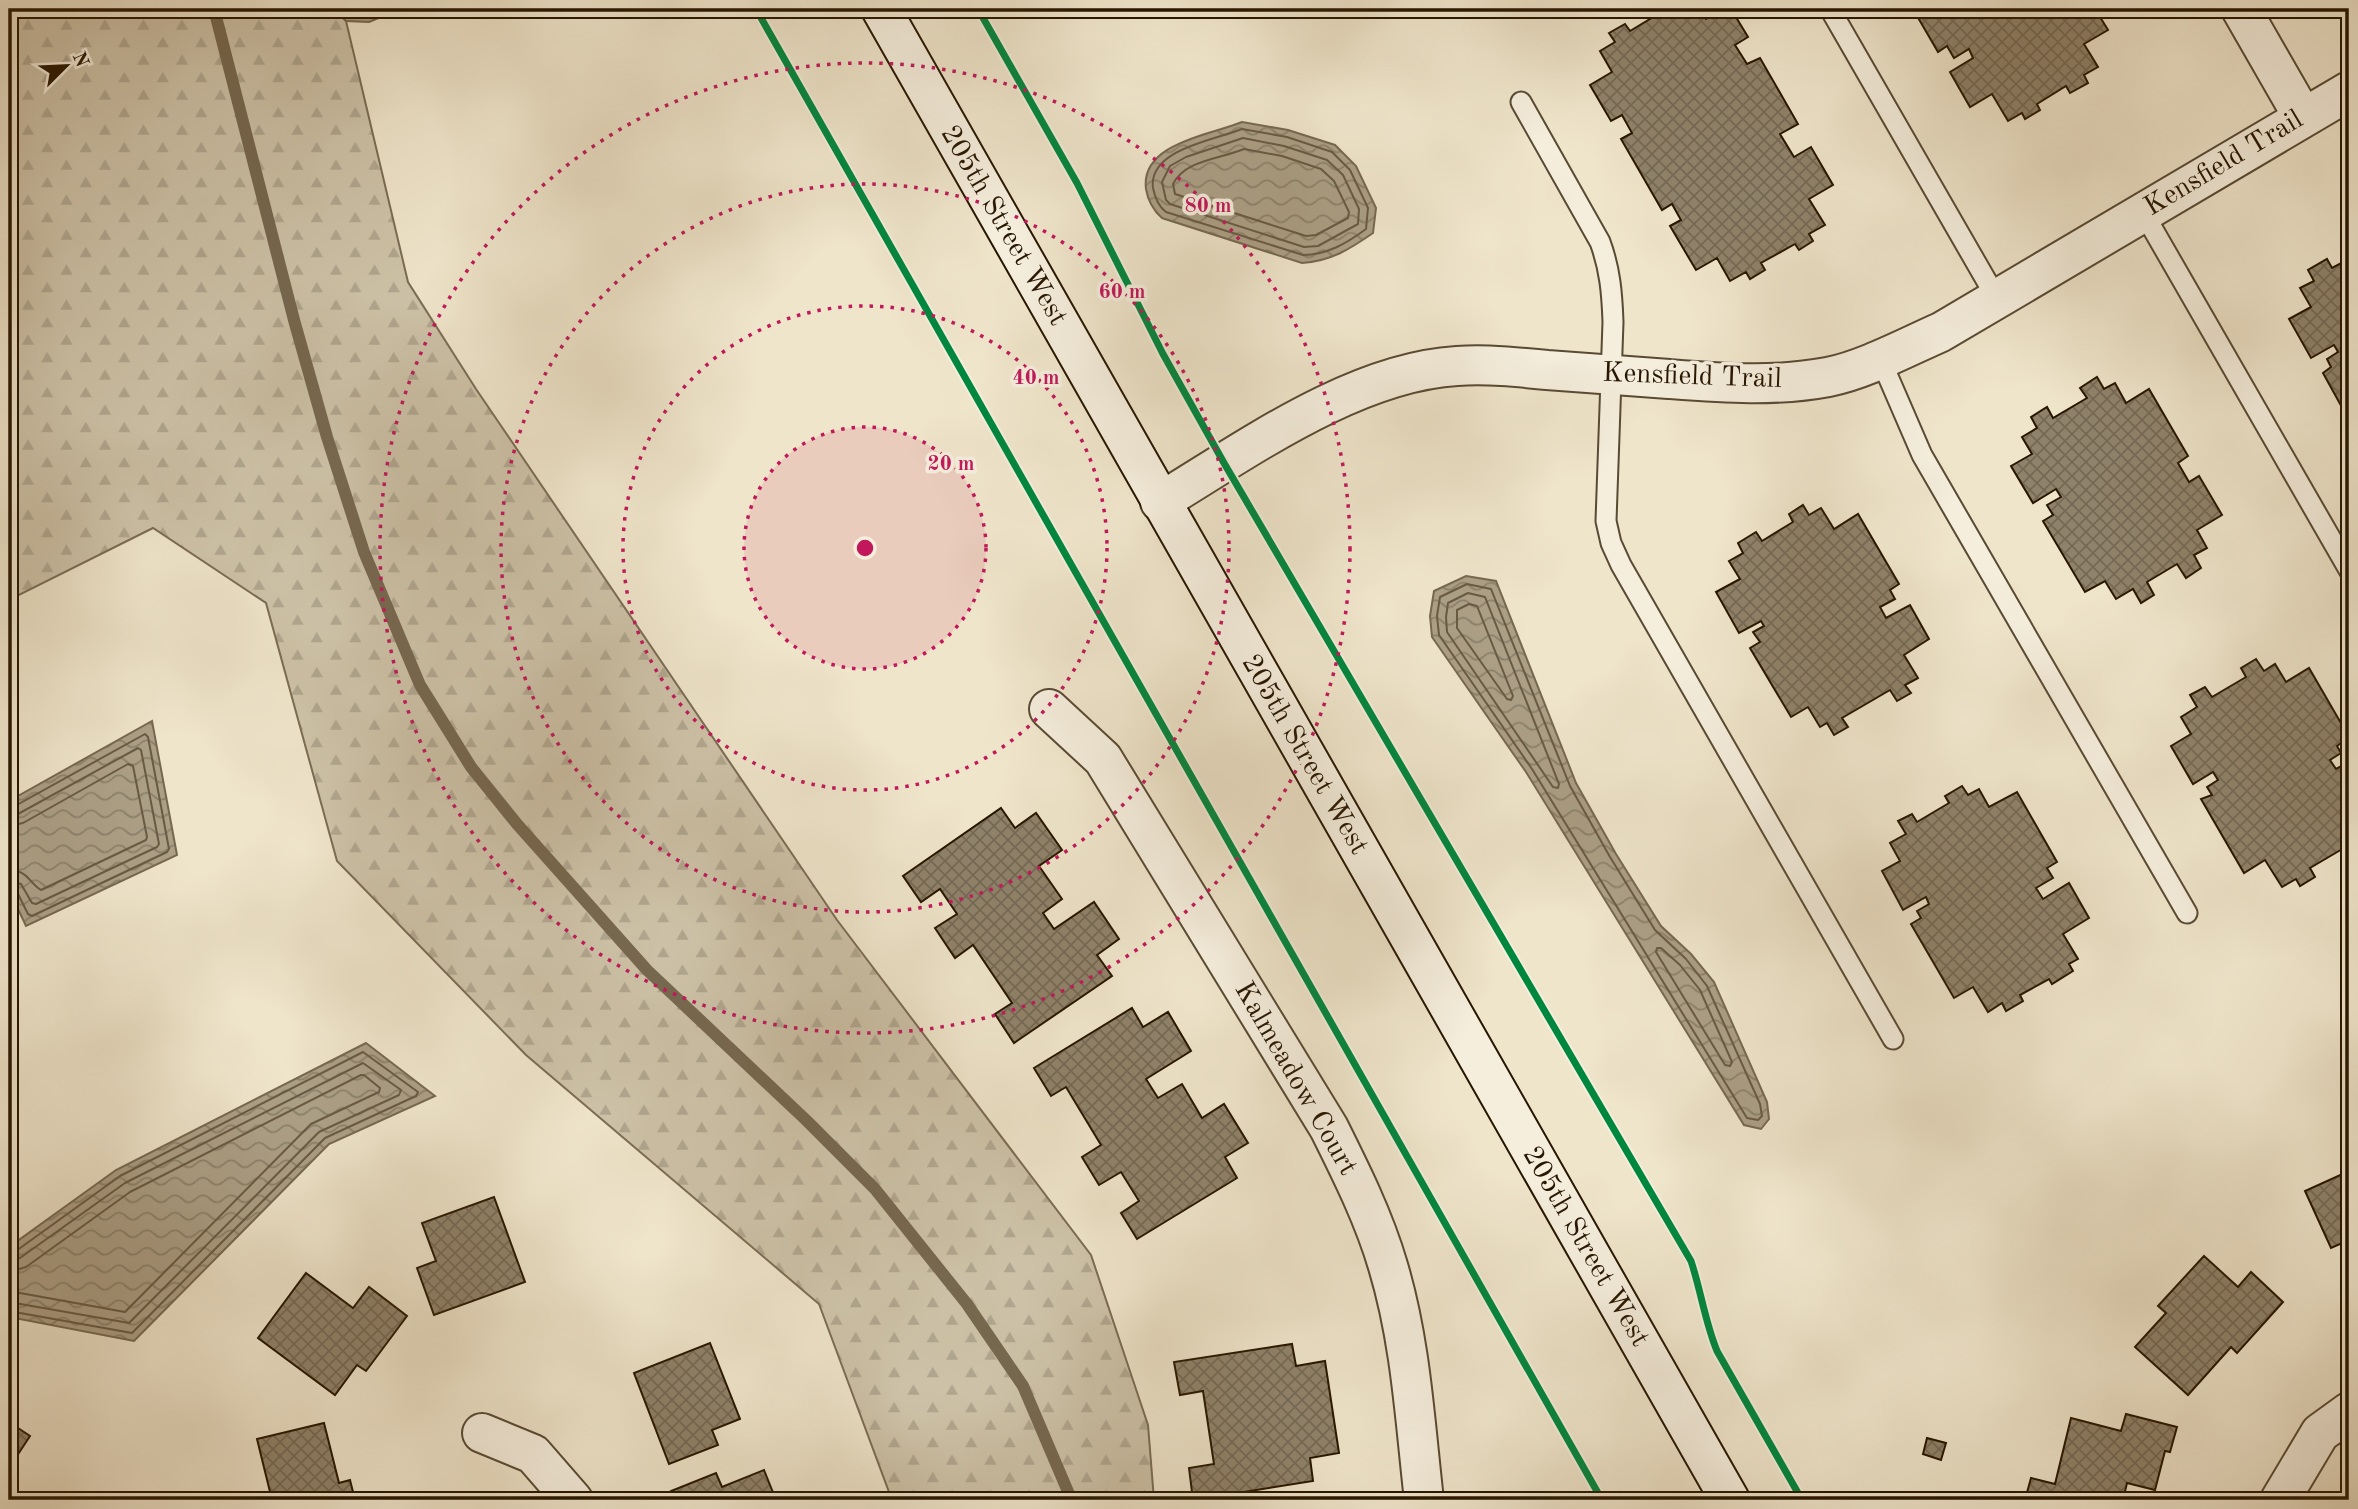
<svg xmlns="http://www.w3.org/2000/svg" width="2358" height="1509" font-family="'Old Standard TT',serif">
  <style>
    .forest { fill: url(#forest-firs); stroke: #7a6c54; stroke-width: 2 }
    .water { fill: url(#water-waves); stroke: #766850; stroke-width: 2 }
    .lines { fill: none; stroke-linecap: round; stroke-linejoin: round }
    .shore { stroke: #695a43; stroke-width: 2 }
    .stream { stroke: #766850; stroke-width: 12 }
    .building { fill: url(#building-cross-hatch); stroke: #271600; stroke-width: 2 }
    .lane-casing { stroke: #594a33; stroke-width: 23 }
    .street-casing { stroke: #594a33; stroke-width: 42 }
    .secondary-casing { stroke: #271600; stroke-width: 42 }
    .lane { stroke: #f5eedd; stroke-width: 19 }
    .street { stroke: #f5eedd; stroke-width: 38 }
    .secondary { stroke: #f5eedd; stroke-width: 38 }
    .cycleway-casing { stroke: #f5eedd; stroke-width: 11 }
    .cycleway { stroke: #00873e; stroke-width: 7 }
    .ring { fill: none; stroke: #c2185b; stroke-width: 3.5; stroke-dasharray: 3.5 7 }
    .labels { text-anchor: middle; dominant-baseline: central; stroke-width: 7; stroke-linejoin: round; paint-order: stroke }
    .street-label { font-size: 28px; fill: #271600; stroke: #f5eedd }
    .centre { fill: #c2185b; stroke: #f5eedd; stroke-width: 3.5 }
    .ring-label { font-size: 21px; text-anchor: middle; font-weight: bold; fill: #c2185b; stroke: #f5eedd; stroke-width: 7; stroke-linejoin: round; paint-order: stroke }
  </style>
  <defs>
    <pattern id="forest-firs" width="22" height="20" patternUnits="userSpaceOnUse" patternTransform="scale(1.75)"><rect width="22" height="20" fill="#cdc2a8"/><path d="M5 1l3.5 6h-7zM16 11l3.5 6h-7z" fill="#b0a68f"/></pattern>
    <pattern id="water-waves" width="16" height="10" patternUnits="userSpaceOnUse" patternTransform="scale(1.75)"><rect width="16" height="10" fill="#ab9f86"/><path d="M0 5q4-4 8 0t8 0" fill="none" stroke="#8b816b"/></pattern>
    <pattern id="building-cross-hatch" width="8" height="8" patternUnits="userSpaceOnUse" patternTransform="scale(1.75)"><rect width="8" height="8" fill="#8f826a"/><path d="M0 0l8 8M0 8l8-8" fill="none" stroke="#756955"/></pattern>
  </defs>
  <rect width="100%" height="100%" fill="#efe5cb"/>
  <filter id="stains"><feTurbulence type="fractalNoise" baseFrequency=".00286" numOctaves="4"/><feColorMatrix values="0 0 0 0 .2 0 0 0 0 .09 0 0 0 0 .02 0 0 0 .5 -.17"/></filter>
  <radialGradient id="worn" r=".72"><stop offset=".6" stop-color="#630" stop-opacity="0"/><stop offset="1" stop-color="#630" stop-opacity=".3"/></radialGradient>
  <path class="forest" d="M9,9h325l12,12 62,261 68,107 361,531 254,335 57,170 6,75h-262l-73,-196 -293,-249 -189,-194 -71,-258 -113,-75 -144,72z"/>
  <g class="water">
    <path d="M334,9h66l-31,13 -23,-1z"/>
    <path d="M1242,122l46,8 47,15 21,21 20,42 -3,25c-23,16 -42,28 -71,30l-140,-45c-9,-8 -14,-17 -16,-29 -6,-46 65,-54 96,-67z"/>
    <path d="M1466,576l30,5 80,202 40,71 45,72 30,28 23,28 53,120 2,17 -8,10 -17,-4 -218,-353 -94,-135 -2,-21 4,-25z"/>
    <path d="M152,721l25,134 -151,71 -17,-36v-89z"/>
    <path d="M366,1043l69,53 -106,48 -195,197 -125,-24v-70l107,-77z"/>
  </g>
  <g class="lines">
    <g class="shore">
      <path d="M1242,129l45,8 45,15 18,18 18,38 -2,21c-19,14 -39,26 -63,26l-137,-43c-8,-6 -11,-14 -13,-24 -5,-39 63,-48 89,-59z"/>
      <path d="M1243,138l41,8 43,14 16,15 16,34 -1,15 -40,22 -14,1 -134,-43 -4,-4 -4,-18 8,-16 16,-9z"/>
      <path d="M1244,149l38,7 39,13 13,12 15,31 -1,6 -32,17 -10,1 -131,-42 -2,-10c12,-24 47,-25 71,-35z"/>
      <path d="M1467,584l24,5 79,197 40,71 45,73 31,29 21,27 53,118 2,12 -4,4 -11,-2 -215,-349 -93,-134 -2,-19 3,-19z"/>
      <path d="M1468,593l17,4 74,187 -1,4 -5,-1 -106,-155 -1,-15 2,-14z"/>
      <path d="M1469,604l8,2 36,90 -2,4 -4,-1 -50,-71v-18z"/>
      <path d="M9,807l6,-1 130,-72 3,3 21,112 -2,3 -135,64 -4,-2 -11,-22 -8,-3"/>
      <path d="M9,816l9,-2 120,-66 3,2 18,94 -2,3 -121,57 -4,-1 -11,-19 -12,-3"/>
      <path d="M9,826l14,-3 105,-59 5,2 14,71 -1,3 -105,50c-13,-8 -12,-19 -32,-20"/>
      <path d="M1657,948h4l19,17 20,25 32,72 -2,4 -5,-1 -69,-113z"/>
      <path d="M9,1252l7,-1 104,-75 243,-124 55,40 -2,4 -91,42 -193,195 -123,-22"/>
      <path d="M9,1261l11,-3 105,-75 238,-120 38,27 -2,5 -80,37 -190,191 -120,-21"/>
      <path d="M9,1272l17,-5 104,-75 231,-117h3l16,13 -1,4 -68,32 -186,188 -116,-21"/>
    </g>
    <path class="stream" d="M214,9l80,311 33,117 37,115 56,133 51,82 46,57 130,146 159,150 69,69 92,115 56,82 46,108v6"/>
  </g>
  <g class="building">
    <path d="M1662,9h38l6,10 18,-10h7l17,28 -13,8 12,19 13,-6 38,66 -18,10 14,23 17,-10 22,38 -24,14 16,26 -16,9 4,7 -14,9 -4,-6 -34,19 4,7 -15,9 -4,-7 -16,9 -13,-23 -21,12 -26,-44 11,-6 -9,-16 -10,6 -41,-71 11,-6 -10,-18 -11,6 -21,-36 22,-13 -12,-21 15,-9 -6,-9 16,-9 5,7 33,-20z"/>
    <path d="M1913,9h182l13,21 -24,14 14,23 -14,8 4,8 -18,10 -4,-7 -29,18 3,6 -15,9 -3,-6 -14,8 -16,-27 -22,13 -20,-35 23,-14 -4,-9 -15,9 -7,-12 -9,6z"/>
    <path d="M2327,259l5,9 17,-9v161l-26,-47 8,-6 -4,-8 11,-7 -4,-7 -23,13 -22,-39 22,-12 -11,-19 14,-7 -6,-11z"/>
    <path d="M2097,377l7,12 11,-6 11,20 23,-14 39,67 -10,7 11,19 10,-6 23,39 -25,15 10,18 -13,7 7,13 -15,10 -9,-14 -30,18 7,13 -13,8 -8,-14 -17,10 -11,-18 -20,11 -42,-71 10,-6 -6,-10 14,-8 -5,-8 -23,14 -22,-37 21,-12 -10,-17 15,-9 -6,-11 16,-10 6,11 34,-20 -7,-10z"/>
    <path d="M1803,505l6,10 12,-7 13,21 24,-15 41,70 -9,6 5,9 -15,8 6,11 24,-13 19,34 -25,16 14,23 -13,7 6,8 -14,8 -7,-11 -48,28 6,9 -14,8 -7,-12 -7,4 -12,-20 -17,10 -41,-69 10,-6 -7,-10 11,-6 -3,-5 -22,12 -23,-41 24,-13 -11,-18 14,-8 -5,-10 18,-11 6,9 31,-19 -4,-8z"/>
    <path d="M2256,659l8,12 11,-7 11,18 23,-14 40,69 -12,9 4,7 -11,7 6,9 13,-7v94l-5,-8 -34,20 5,9 -15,9 -4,-7 -14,8 -17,-27 -21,13 -43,-74 11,-4 -5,-8 11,-7 -5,-8 -20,12 -22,-38 20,-12 -10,-17 16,-10 -7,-12 15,-8 7,10 34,-20 -5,-9z"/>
    <path d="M1962,786l6,9 11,-6 10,18 28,-15 40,70 -10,6 6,10 -17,10 7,11 26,-16 20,35 -26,16 15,25 -9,5 4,7 -21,13 -3,-5 -29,16 3,6 -17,10 -4,-8 -14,9 -15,-25 -19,11 -43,-74 10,-6 -4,-7 12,-7 -3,-7 -23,13 -21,-39 18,-10 -10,-18 16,-9 -8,-13 14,-7 5,8 32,-19 -4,-7z"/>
    <path d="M1001,808l14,20 21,-15 26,37 -23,16 23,33 -19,14 11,16 40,-27 25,37 -22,16 15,21 -98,67 -19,-29 17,-11 -39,-58 -18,13 -20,-30 22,-14 -17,-25 -19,13 -18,-26z"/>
    <path d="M1132,1008l11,19 25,-15 23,39 -45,28 12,19 24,-14 20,34 22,-14 24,39 -23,14 12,21 -100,61 -16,-26 18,-12 -18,-29 -22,13 -17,-28 19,-12 -35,-58 -15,9 -17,-28z"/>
    <path d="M2349,1171v69l-18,8 -26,-57z"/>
    <path d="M494,1197l31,85 -91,33 -17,-47 19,-7 -14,-38z"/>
    <path d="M2204,1256l34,31 13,-15 32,30 -46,51 -6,-6 -43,48 -53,-48 31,-34 -8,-7z"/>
    <path d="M306,1273l47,35 16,-21 38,29 -41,55 -9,-6 -22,30 -77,-57z"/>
    <path d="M710,1343l30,76 -28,11 6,15 -49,19 -35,-91z"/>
    <path d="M1292,1344l4,22 29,-5 14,92 -29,5 3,23 -120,19 -4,-32 25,-4 -11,-73 -23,4 -6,-33z"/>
    <path d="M2126,1414l51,13 -7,25 -5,-1 -10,39 -28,-7 -4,17h-98l6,-22 24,6 16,-66 50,13z"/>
    <path d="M9,1422l21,14 -21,32z"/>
    <path d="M324,1423l15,60 11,-3 5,20h-83l-15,-61z"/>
    <path d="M1927,1438l19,5 -5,17 -18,-6z"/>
    <path d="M764,1470l12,30h-101l-4,-9 45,-18 6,14z"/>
  </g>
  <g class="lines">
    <defs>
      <g id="lane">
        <path d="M1830,9l167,290"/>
        <path d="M1521,102l79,140c10,27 12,51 13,80l-7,199 5,22 10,22 272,474"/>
        <path d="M2143,212l206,358"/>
        <path d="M1880,358l42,97 265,458"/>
      </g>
      <g id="street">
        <path d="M2241,9l62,108"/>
        <path d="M1160,502c86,-52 194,-130 297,-136 30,-2 60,1 90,4 41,3 81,6 122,9 54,4 106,8 159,-2 36,-7 79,-30 113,-45l408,-241"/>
        <path d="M1049,709l54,50 226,369c22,44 45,90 59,138 23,76 27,156 36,234"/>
        <path d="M482,1433l51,21 40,46"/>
        <path d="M2280,1500l40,-67 29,-21"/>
      </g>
      <path id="secondary" d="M881,9l849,1491"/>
    </defs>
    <use href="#lane" class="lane-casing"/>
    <use href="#street" class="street-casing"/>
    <use href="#secondary" class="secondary-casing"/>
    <use href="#lane" class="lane"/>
    <use href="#street" class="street"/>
    <use href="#secondary" class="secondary"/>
    <defs>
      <g id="cycleway">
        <path d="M756,9l846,1491"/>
        <path d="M978,9l99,174 86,171 61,109 467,798c10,30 14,61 26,90l85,149"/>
      </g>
    </defs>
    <use href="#cycleway" class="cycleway-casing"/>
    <use href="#cycleway" class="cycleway"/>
  </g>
  <circle cx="865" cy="548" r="121" fill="#c2185b" fill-opacity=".12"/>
  <g class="ring">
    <circle cx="865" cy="548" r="121"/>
    <circle cx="865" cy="548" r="242"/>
    <circle cx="865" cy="548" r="364"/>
    <circle cx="865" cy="548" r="485"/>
  </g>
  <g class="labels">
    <g class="street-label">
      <text transform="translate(2224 164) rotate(-31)">Kensfield Trail</text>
      <text transform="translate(1003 226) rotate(60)">205th Street West</text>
      <text transform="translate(1692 377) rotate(2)">Kensfield Trail</text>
      <text transform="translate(1304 755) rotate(60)">205th Street West</text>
      <text transform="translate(1295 1079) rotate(60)">Kalmeadow Court</text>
      <text transform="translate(1585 1247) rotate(60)">205th Street West</text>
    </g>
  </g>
  <circle cx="865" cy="548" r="10" class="centre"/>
  <g class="ring-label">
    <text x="1208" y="212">80 m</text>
    <text x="1122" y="298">60 m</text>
    <text x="1036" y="384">40 m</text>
    <text x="951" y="470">20 m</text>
  </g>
  <rect width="2358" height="1509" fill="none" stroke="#efe5cb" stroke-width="35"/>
  <rect x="10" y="10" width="2337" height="1488" fill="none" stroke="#271600" stroke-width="3.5"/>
  <rect x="18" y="18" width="2323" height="1474" fill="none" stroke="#271600" stroke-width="2"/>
  <g transform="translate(66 66) rotate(66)" stroke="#f5eedd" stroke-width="5" paint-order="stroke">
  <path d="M0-5L12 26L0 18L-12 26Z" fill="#271600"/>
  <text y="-10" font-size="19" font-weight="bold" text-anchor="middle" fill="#271600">N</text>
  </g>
  <rect width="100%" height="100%" filter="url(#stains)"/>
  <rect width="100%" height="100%" fill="url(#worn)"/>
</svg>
